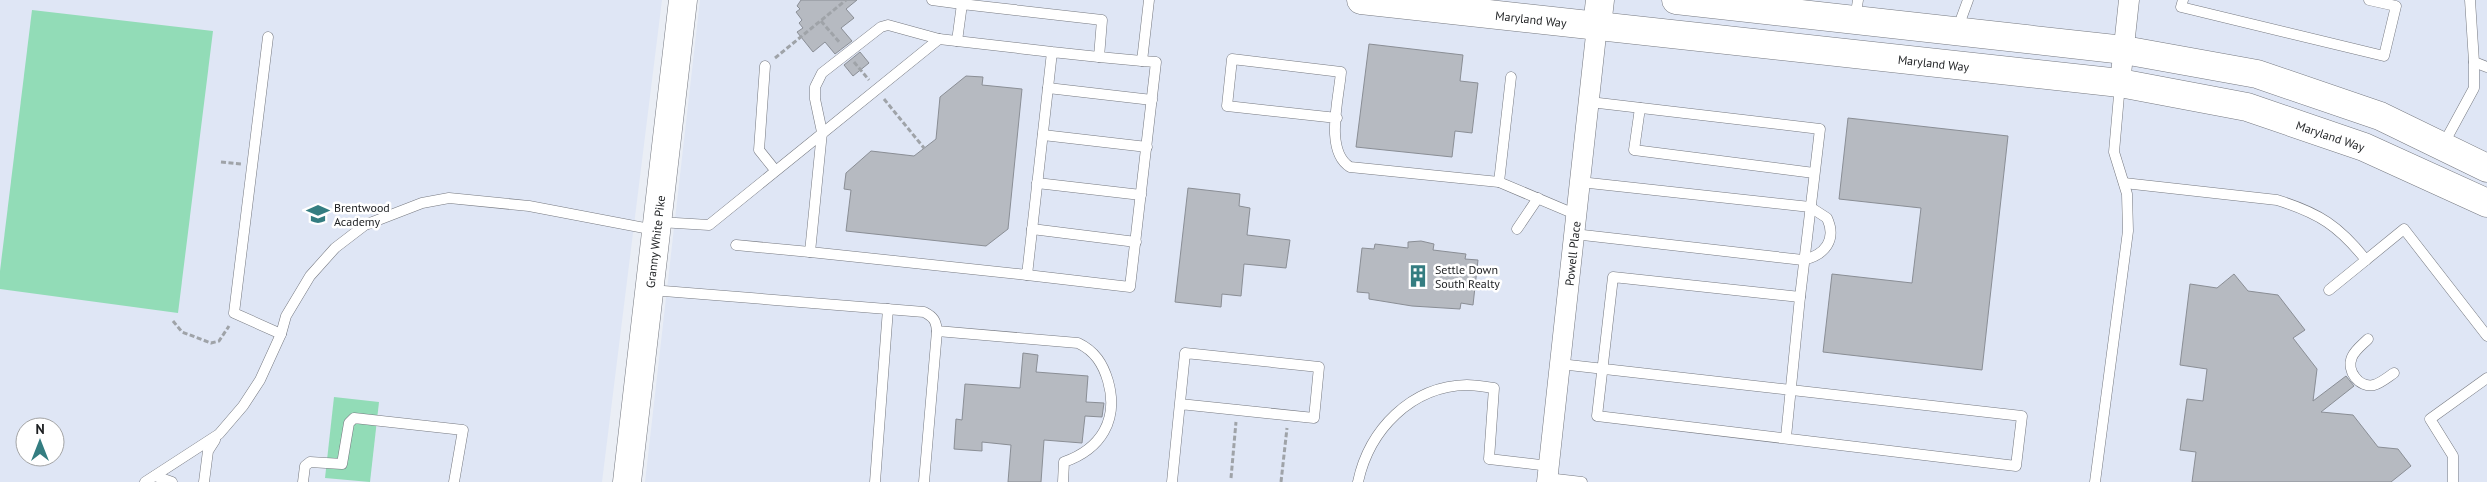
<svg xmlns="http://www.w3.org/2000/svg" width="2487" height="482" font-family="'PT Sans',sans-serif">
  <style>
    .built { fill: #dfe6f5; fill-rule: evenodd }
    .green { fill: #92dcb7 }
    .building { fill: #b6bac1; stroke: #8a8e95 }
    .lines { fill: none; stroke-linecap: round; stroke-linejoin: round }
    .lane-casing { stroke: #767980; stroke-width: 11 }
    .street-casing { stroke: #767980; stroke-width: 21 }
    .secondary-casing { stroke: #767980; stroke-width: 29 }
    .path { stroke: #9fa3a8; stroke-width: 3; stroke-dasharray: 5 2.5; stroke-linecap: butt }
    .lane { stroke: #fff; stroke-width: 10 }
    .street { stroke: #fff; stroke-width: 20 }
    .secondary { stroke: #fff; stroke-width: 28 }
    .labels { text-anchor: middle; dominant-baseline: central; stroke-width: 5; stroke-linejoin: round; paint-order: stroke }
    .street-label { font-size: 12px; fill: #1c1e20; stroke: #fff }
    .poi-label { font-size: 12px; fill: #1c1e20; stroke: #fff; text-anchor: start }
  </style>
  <rect width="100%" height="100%" fill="#eaeef5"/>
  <g class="built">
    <path d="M0,0h662l-60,482h-602zM25,427h30v30h-30z"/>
    <path d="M700,0h1787v482h-1842z"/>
  </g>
  <g class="green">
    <path d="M32,10l181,21 -35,282 -178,-24v-18z"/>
    <path d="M334,397l45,5 -9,80 -45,-4z"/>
  </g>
  <g class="building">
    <path d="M801,0h56l-11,9 8,9 -13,10 11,13 -17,13 -10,-12 -12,10 -16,-20 6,-4 -4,-5 3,-3 -6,-8 4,-3 -3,-3z"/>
    <path d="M1369,44l94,11 -3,26 18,2 -6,50 -17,-2 -3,26 -96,-10z"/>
    <path d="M860,52l9,11 -16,13 -9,-11z"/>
    <path d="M966,76l17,1 -1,8 40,4 -14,140 -22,17 -140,-15 5,-41 -7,-1 2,-16 25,-22 43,5 22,-17 4,-42z"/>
    <path d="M1848,118l160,18 -26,234 -159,-18 9,-78 80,9 9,-75 -82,-9z"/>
    <path d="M1188,188l52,6 -1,12 11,2 -3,27 43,5 -4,28 -42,-4 -3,32 -19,-2 -1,13 -46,-5z"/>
    <path d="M1421,241l13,3 -1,6 33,4 -1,5 13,1 -5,45 -12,-2 -1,6 -48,-3 -43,-7v-6l-12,-1 5,-44 12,1 1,-5 33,4v-6z"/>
    <path d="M2234,274l14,17 30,4 27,35 -12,8 24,31 -4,32 33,-25 8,10 -33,26 32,3 25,32 20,2 13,17 -20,16h-199l4,-30 -16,-2 7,-51 16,2 4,-32 -27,-4 10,-81 27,4z"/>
    <path d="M1023,353l15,2 -2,17 52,4 -2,26 18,1 -2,14 -17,-1 -3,27 -38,-3 -3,42h-33l3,-37 -29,-3v9l-28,-2 2,-30 6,1 3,-36 55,4z"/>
  </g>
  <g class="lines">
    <defs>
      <g id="lane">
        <path d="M932,0l30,4"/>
        <path d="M2183,0l-2,7 203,49 12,-50 -27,-6"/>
        <path d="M2470,0l4,62 13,5"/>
        <path d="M1855,19l3,-19"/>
        <path d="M1957,30l11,-30"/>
        <path d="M268,37l-34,276 47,21"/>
        <path d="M957,41l5,-37 140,16 -3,37 43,4 7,-61"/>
        <path d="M1052,52l-113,-13 -51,-14 -7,2 -59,46 -7,14v12l7,33 -12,120 217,23 25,-223 47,5"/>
        <path d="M765,66l-6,84 16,20"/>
        <path d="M1511,77l-12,105 78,33"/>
        <path d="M1048,88l104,12"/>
        <path d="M1590,102l230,27 -20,168"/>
        <path d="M1640,108l-6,42 180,23"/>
        <path d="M1337,118l-110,-12 5,-47 109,13c-2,26 -17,79 9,95l149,15"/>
        <path d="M1043,135l104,12"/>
        <path d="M2443,145l31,-57v-26"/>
        <path d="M1037,183l104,12"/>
        <path d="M2124,183l153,17c42,13 62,26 89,60l38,-31 83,107"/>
        <path d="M659,222l50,3 230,-186"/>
        <path d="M1032,229l104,13"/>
        <path d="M1517,229l21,-31"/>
        <path d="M1574,234l229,26c22,-5 34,-20 24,-42l-17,-11 -230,-25"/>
        <path d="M736,245l74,7"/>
        <path d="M1027,275l103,12 26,-225 -14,-1"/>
        <path d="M651,290l273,22c10,5 12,9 13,19l141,12c17,8 25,21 30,38 11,39 -7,68 -44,81l-1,20"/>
        <path d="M2329,290l37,-30"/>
        <path d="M2368,339c-6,6 -13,11 -16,18 -6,14 7,31 22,28 7,-2 14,-8 20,-12"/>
        <path d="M1560,364c154,18 308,35 462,52l-6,50 -419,-50 16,-139 187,20 -14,140"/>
        <path d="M155,476l17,6"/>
        <path d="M1547,478l35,4"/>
        <path d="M145,482l74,-48 24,-28 17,-26 21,-46 5,-18 24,-40 25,-28 30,-23 57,-22 27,-5 80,8 126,24"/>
        <path d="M204,482l4,-31 7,-11"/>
        <path d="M303,482l2,-16 5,-4 32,2 7,-41 5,-5 109,12 -9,52"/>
        <path d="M875,482l13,-173"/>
        <path d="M924,482l13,-151"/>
        <path d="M1172,482l13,-129 134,14 -5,51 -134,-14"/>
        <path d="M1358,482c11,-52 53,-96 109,-97 9,0 18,2 27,3l-5,71 60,7"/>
        <path d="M2095,482l33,-251 -1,-37 -13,-42 6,-68"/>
        <path d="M2453,482v-26l-23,-37 57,-41"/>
      </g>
      <g id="street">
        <path d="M2120,83l9,-83"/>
        <path id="s1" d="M1547,482l50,-456"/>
      </g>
      <g id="secondary">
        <path id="s2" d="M1361,0l759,83 127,24 117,40 123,56"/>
        <path d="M1676,0l448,50 133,24 123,42 107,52"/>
        <path d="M1597,26l3,-26"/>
        <path id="s3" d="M627,482l56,-482"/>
      </g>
    </defs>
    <use href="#lane" class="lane-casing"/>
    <use href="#street" class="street-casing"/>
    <use href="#secondary" class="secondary-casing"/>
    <g class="path">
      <path d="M821,21l19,22"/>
      <path d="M775,58l71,-58"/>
      <path d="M854,62l15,18"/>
      <path d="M884,99l40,49"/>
      <path d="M221,162l20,2"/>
      <path d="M173,321l9,11 29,11 8,-2 10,-15"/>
      <path d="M1231,478l5,-56"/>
      <path d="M1281,482l6,-54"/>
    </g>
    <use href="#lane" class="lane"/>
    <use href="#street" class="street"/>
    <use href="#secondary" class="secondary"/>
  </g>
  <defs>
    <symbol id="school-bare" viewBox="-9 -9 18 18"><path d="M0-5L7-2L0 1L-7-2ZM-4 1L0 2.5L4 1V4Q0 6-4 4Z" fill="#347d81" stroke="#fff" stroke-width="2.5" paint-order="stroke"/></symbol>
    <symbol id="building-bare" viewBox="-9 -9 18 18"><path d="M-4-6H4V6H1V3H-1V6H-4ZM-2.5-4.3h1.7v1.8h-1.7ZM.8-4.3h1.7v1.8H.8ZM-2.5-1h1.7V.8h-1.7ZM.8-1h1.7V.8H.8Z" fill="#347d81" stroke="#fff" stroke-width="2.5" paint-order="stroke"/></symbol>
  </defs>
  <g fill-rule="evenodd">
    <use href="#school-bare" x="302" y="198" width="32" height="32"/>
    <use href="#building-bare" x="1402" y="260" width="32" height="32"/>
  </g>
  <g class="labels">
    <g class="street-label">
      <text stroke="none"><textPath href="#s2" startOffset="171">Maryland Way</textPath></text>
      <text stroke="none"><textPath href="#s2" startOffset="576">Maryland Way</textPath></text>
      <text stroke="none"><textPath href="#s2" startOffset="981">Maryland Way</textPath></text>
      <text stroke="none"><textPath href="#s3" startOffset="242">Granny White Pike</textPath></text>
      <text stroke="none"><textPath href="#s1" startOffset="230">Powell Place</textPath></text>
    </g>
    <g class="poi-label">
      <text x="334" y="207">Brentwood<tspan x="334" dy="14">Academy</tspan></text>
      <text x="1435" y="269">Settle Down<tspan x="1435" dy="14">South Realty</tspan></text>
    </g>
  </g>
  <g transform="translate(40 442)"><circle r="24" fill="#ffffff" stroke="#a4a5a6"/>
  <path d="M0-4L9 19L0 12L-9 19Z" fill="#347d81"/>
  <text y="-8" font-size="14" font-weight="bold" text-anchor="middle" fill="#1c1e20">N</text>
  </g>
</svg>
